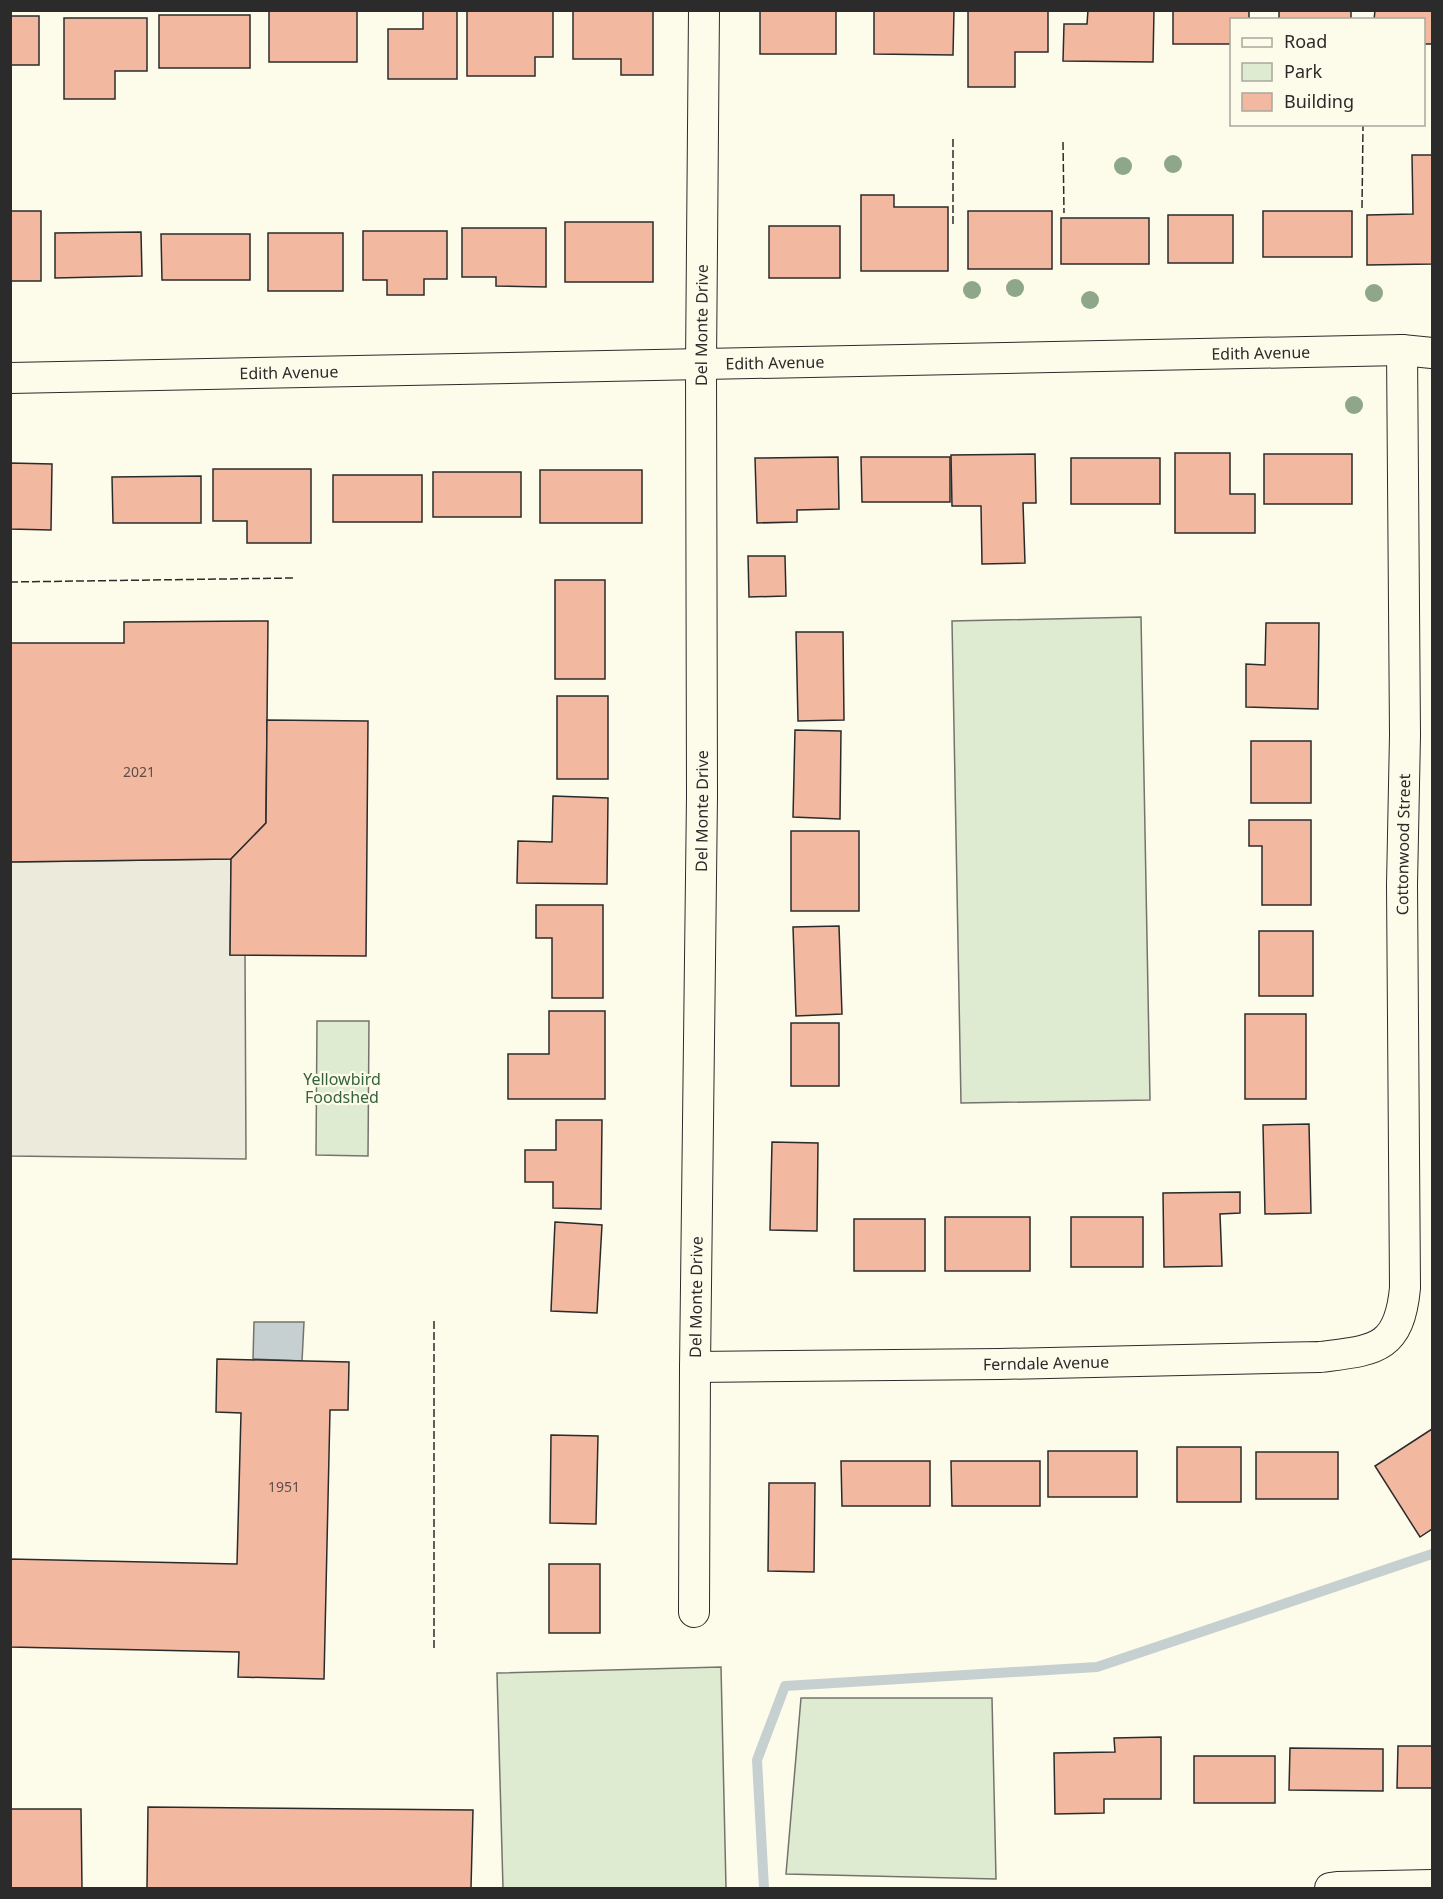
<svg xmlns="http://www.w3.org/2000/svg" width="1443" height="1899" font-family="'Noto Sans',sans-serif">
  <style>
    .green { fill: #deebd1; stroke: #74746e; stroke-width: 1.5 }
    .parking { fill: #eceadb; stroke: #74746e; stroke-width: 1.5 }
    .water { fill: #c7d0d0; stroke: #74746e; stroke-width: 1.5 }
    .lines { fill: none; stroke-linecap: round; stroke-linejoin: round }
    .stream { stroke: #c7d0d0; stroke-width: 10 }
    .building { fill: #f2b8a0; stroke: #2b2b2b; stroke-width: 1.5 }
    .minor-casing { stroke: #2b2b2b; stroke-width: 32 }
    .minor { stroke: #fdfbea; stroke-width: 30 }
    .fence { stroke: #2b2b2b; stroke-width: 1.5; stroke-dasharray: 8 3; stroke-linecap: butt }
    .tree { fill: #8ea78a }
    .labels { text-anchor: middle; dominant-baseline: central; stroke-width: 4.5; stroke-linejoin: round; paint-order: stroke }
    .number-label { font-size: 14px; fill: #5d4e48 }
    .street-label { font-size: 16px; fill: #2b2b2b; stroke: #fdfbea }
    .park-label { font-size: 16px; fill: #34623c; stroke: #fdfbea }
  </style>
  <rect width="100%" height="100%" fill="#fdfbea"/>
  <g class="green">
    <path d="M1141,617l9,483 -189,3 -9,-482z"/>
    <path d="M317,1021h52l-1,135 -52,-1z"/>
    <path d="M721,1667l5,221h-223l-6,-215z"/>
    <path d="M801,1698h191l4,181 -210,-5z"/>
  </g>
  <path class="parking" d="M231,859l-1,96h15l1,204 -235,-3 -1,-294z"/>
  <path class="water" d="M254,1322h50l-2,39 -49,-2z"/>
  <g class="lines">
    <path class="stream" d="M764,1888l-7,-128 28,-74 312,-19 335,-113"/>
  </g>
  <g class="building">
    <path d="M423,10h34v69h-69v-50h35z"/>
    <path d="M467,10h86v47h-18v19h-68z"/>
    <path d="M573,10h80v65h-32v-16h-48z"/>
    <rect x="760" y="10" width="76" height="44"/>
    <path d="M874,10h80l-1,45 -79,-1z"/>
    <path d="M968,10h80v42h-33v35h-47z"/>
    <path d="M1088,10h66l-1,52 -90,-1 1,-37h23z"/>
    <path d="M1173,10h76v10h-17v24h-59z"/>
    <rect x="1279" y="10" width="72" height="10"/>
    <path d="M1375,10h57v34h-8v-24h-50z"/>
    <rect x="269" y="11" width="88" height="51"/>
    <rect x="159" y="15" width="91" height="53"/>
    <rect x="10" y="16" width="29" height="49"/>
    <path d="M64,18h83v53h-32v28h-51z"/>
    <path d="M1412,155h20v109l-65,1v-50l46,-1z"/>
    <path d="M861,195h33v12h54v64h-87z"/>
    <rect x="10" y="211" width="31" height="70"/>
    <rect x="968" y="211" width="84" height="58"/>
    <rect x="1263" y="211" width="89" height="46"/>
    <rect x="1168" y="215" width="65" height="48"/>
    <rect x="1061" y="218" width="88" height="46"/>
    <rect x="565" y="222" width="88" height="60"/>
    <rect x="769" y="226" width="71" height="52"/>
    <path d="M462,228h84v59l-50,-1v-9h-34z"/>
    <path d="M363,231h84v48h-23v16h-37v-15h-24z"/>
    <path d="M141,232l1,44 -87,2v-45z"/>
    <rect x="268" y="233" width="75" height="58"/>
    <path d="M161,234h89v46h-88z"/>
    <path d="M1175,453h55v41h25v39h-80z"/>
    <path d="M1035,454l1,49h-13l2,60 -43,1 -1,-58h-29l-1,-51z"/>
    <rect x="1264" y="454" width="88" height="50"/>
    <path d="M838,457l1,52 -42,1v12l-40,1 -2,-65z"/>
    <path d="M861,457h89v45h-88z"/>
    <rect x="1071" y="458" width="89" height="46"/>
    <path d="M10,463l42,1 -1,66 -41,-1z"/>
    <path d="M213,469h98v74h-64v-22h-34z"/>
    <rect x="540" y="470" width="102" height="53"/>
    <rect x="433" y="472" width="88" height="45"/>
    <rect x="333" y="475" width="89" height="47"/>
    <path d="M201,476v47h-88l-1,-46z"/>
    <path d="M748,556h37l1,40 -37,1z"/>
    <rect x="555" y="580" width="50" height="99"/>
    <path d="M268,621l-2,202 -35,36 -221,3v-219h114v-21z"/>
    <path d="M1266,623h53l-1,86 -72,-2v-43l19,1z"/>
    <path d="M796,632h47l1,88 -46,1z"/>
    <rect x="557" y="696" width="51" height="83"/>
    <path d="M267,720l101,1 -2,235 -136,-1 1,-96 35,-36z"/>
    <path d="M795,730l46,1 -1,88 -47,-2z"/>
    <rect x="1251" y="741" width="60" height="62"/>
    <path d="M553,796l55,2 -1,86 -90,-1 1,-42 34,1z"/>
    <path d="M1249,820h62v85h-49v-59h-13z"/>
    <rect x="791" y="831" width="68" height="80"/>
    <path d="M536,905h67v93h-51v-60h-16z"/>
    <path d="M839,926l3,88 -46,2 -3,-89z"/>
    <rect x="1259" y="931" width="54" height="65"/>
    <path d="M549,1011h56v88h-97v-45h41z"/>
    <rect x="1245" y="1014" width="61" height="85"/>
    <rect x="791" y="1023" width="48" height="63"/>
    <path d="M556,1120h46l-1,89 -48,-1v-26h-28v-32h31z"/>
    <path d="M1309,1124l2,89 -46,1 -2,-89z"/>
    <path d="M772,1142l46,1 -1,88 -47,-1z"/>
    <path d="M1240,1192v21l-20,1 2,52 -58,1 -1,-74z"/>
    <rect x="945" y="1217" width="85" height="54"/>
    <rect x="1071" y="1217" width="72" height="50"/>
    <rect x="854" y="1219" width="71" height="52"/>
    <path d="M555,1222l47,3 -5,88 -46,-2z"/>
    <path d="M217,1359l132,3 -1,48h-18l-6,269 -86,-2 1,-25 -229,-5v-88l227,5 4,-151 -25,-1z"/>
    <path d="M1432,1429v100l-12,8 -45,-71z"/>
    <path d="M551,1435l47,1 -2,88 -46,-1z"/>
    <rect x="1177" y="1447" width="64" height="55"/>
    <rect x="1048" y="1451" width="89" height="46"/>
    <rect x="1256" y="1452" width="82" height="47"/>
    <path d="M841,1461h89v45h-88z"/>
    <path d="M951,1461h89v45h-88z"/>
    <path d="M769,1483h46l-1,89 -46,-1z"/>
    <rect x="549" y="1564" width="51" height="69"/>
    <path d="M1161,1737v62h-57v14l-49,1 -1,-61 61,-1 -1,-14z"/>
    <path d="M1398,1746h34v42h-35z"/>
    <path d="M1290,1748l93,1v42l-94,-1z"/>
    <rect x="1194" y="1756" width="81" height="47"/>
    <path d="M148,1807l325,3 -2,78h-324z"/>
    <path d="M10,1809h71l1,79h-72z"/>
  </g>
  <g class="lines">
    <defs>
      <g id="minor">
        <path id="s1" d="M10,378l1392,-28 30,3"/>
        <path id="s2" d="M695,1367l305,-3 320,-7c54,-7 79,-6 85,-69l-3,-403 3,-150 -3,-385"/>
        <path id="s3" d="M694,1612l1,-245 7,-571 -1,-431 3,-355"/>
        <path d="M1330,1888l7,-1 95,-2"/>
      </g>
    </defs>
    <use href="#minor" class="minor-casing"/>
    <use href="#minor" class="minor"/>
    <g class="fence">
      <path d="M953,139v86"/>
      <path d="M1063,142l1,71"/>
      <path d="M1362,208l1,-82"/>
      <path d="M10,582l283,-4"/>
      <path d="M434,1321v329"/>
    </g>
  </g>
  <g class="tree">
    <circle cx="1173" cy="164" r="9"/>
    <circle cx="1123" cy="166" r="9"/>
    <circle cx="1015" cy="288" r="9"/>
    <circle cx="972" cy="290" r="9"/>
    <circle cx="1374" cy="293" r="9"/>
    <circle cx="1090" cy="300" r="9"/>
    <circle cx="1354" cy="405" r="9"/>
  </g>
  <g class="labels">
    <g class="number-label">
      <text x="139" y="771">2021</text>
      <text x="284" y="1486">1951</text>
    </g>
    <g class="street-label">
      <text stroke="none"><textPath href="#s3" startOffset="1287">Del Monte Drive</textPath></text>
      <text stroke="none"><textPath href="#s1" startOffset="1251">Edith Avenue</textPath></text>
      <text stroke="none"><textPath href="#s1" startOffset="765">Edith Avenue</textPath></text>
      <text stroke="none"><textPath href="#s1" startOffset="279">Edith Avenue</textPath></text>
      <text stroke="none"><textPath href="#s3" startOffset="801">Del Monte Drive</textPath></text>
      <text stroke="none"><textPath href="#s2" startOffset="1194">Cottonwood Street</textPath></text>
      <text stroke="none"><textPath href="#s3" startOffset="315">Del Monte Drive</textPath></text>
      <text stroke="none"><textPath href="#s2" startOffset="351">Ferndale Avenue</textPath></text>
    </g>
    <g class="park-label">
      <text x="342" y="1079">Yellowbird<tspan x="342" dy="18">Foodshed</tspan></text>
    </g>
  </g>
  <rect width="1443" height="1899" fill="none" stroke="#2b2b2b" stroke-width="24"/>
  <rect x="1230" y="18" width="195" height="108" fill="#fdfbea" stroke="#a9a89e" stroke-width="1.5"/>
  <rect x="1242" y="38" width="30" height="9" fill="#fdfbea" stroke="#a9a89e" stroke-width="1.5"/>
  <text x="1284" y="48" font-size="18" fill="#2b2b2b">Road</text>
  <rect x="1242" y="63" width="30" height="18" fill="#deebd1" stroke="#a9a89e" stroke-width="1.5"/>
  <text x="1284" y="78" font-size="18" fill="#2b2b2b">Park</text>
  <rect x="1242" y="93" width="30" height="18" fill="#f2b8a0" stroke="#a9a89e" stroke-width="1.5"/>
  <text x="1284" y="108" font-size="18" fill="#2b2b2b">Building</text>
</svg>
